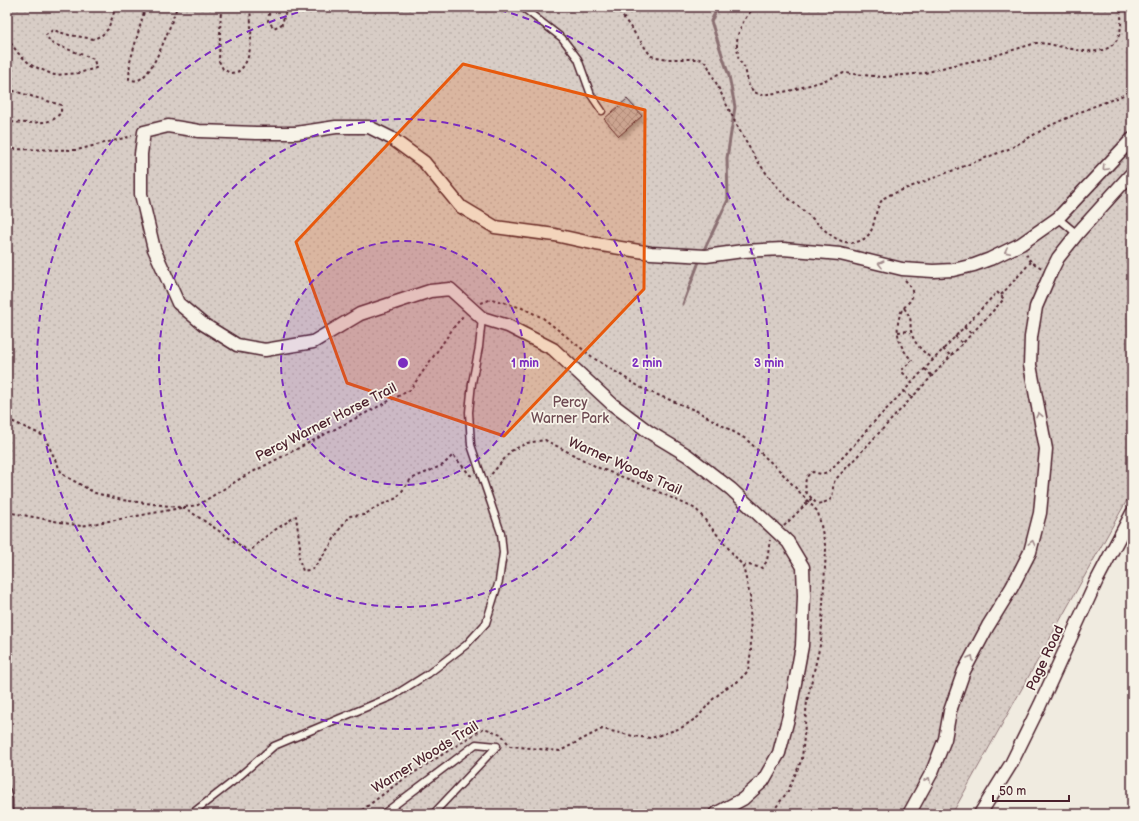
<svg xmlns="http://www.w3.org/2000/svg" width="1139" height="821" font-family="'Balsamiq Sans',sans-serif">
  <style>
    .park { fill: url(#park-dots); stroke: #917678 }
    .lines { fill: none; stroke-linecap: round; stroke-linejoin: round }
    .stream { stroke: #8b6f72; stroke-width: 3 }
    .building { fill: url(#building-cross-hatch); stroke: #4a1f2b; filter: url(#shadow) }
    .lane-casing { stroke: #4a1f2b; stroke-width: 9 }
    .street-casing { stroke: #4a1f2b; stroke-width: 15 }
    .path { stroke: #4a1f2b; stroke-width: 2; stroke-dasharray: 3 3; stroke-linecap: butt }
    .lane { stroke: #f7f3e8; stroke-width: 6 }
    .street { stroke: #f7f3e8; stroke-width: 12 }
    .oneway { stroke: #a0898a }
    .marked { fill: #e8590c; fill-opacity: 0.2; stroke: #e8590c; stroke-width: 3; stroke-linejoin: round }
    .ring { fill: none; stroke: #7b2cbf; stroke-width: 2; stroke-dasharray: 7 5 }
    .labels { text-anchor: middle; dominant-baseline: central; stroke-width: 3.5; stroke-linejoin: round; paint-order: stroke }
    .park-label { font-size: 14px; fill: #6e4a52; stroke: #f7f3e8 }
    .street-label { font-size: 14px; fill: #4a1f2b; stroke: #f7f3e8 }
    .centre { fill: #7b2cbf; stroke: #f7f3e8; stroke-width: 2 }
    .ring-label { font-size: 12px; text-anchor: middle; font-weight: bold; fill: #7b2cbf; stroke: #f7f3e8; stroke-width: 3.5; stroke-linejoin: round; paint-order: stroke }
  </style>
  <defs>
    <pattern id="park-dots" width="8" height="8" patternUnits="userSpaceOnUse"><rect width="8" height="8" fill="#d8cdc6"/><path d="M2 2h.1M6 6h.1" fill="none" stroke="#bbb0aa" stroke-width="1.8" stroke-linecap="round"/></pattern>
    <pattern id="building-cross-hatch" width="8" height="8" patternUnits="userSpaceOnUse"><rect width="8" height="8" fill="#c6b8b3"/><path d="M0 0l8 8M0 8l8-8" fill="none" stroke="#a39592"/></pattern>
    <filter id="shadow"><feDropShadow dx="3" dy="3" stdDeviation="2" flood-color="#0004"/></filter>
  </defs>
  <rect width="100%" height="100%" fill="#f0ebe0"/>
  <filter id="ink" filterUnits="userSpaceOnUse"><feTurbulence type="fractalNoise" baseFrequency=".025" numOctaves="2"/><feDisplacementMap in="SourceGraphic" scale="8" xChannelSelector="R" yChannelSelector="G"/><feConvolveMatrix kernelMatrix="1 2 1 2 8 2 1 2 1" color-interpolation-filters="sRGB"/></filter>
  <g filter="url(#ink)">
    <path class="park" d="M7,7h1125v484l-180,323h-945z"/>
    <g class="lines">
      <g class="stream">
        <path d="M703,252l25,-52 -1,-42 8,-51 -6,-31 -18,-55 7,-14"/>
        <path d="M683,304l17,-45"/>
      </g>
    </g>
    <path class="building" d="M627,99l15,17 -23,20 -15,-17z"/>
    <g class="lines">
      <defs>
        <g id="lane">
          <path d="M522,7l40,31 16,21 13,36 11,16"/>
          <path d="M1058,218l19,16"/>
          <path d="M7,791l2,9v14"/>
          <path d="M191,814l44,-34 39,-34 119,-50 35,-22 38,-29 20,-22 13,-42 4,-28 -2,-20 -30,-88 -2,-33 3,-29 7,-36 3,-29"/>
          <path d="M383,814l93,-70 21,2 -64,68"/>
        </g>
        <g id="street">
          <path d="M715,814l28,-15 20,-18 16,-28 10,-38 13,-69 2,-50 -1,-29 -15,-25 -57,-53 -44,-34 -38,-23 -37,-28 -59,-55 -45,-23 -26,-8 -32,-29 -20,2 -70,23 -47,28 -48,8 -28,-5 -34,-21 -25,-21 -24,-54 -13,-55v-40l3,-22 24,-6 31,5 57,2h40l40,-6h33l22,11 33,24 36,44 35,21 60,8 41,9 55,9 55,3 37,-5 40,-2 57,5 62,15 31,2 20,-1 21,-5 16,-6 31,-15 37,-26 74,-79"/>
          <path d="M909,814l23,-42 13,-33 5,-28 14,-40 24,-45 24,-39 18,-35 10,-39 6,-64 -16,-84 1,-28 5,-30 15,-35 7,-14 19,-24 55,-61"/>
          <path d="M980,814l31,-50 29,-59 57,-125 35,-67"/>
        </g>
      </defs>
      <use href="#lane" class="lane-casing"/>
      <use href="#street" class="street-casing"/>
      <g class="path">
        <path d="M144,7v5l-14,50 -1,17c2,1 6,2 9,1 16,-5 33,-57 39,-73"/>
        <path d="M221,7l-2,54 4,8 7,4c3,0 7,-1 9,-2 16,-13 12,-46 11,-64"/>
        <path d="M270,7l-2,14 6,7 8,-4 5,-17"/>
        <path d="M616,7l35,49 17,3h31l5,2 4,5c21,43 40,89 73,125 10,11 23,19 34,30 11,10 24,25 41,21 24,-5 14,-31 28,-44 2,-1 5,-3 8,-4l119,-46 38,-22 43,-19 27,-10 13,-6"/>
        <path d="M755,7c-10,9 -19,25 -18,39 0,5 2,8 1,13l7,9 4,18 5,6 7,3 28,-4 31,-9 24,-9 39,4 42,-4 24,-7 38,-8 49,-15c13,0 24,4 36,6 37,8 54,-4 48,-42"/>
        <path d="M7,15l1,-8"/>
        <path d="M7,38l11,15 13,12 23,10 25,-2 17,-5 -2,-9 -43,-16 -5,-8 7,-5 16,5 25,4 8,-4 6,-6 8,-22"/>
        <path d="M7,89l54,16v8l-7,6 -8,3 -18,1 -21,-1"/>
        <path d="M7,149l70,1 55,-14"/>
        <path d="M1026,254l5,8 11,6"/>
        <path d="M905,280c4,4 9,11 7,17 -2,6 -8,9 -11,15 -7,17 -3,35 11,48l-11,11 11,10"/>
        <path d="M997,292l7,7 -169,181c-6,14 5,20 -18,24l-11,-12c-1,-9 -2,-16 7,-20l8,2 7,-2 17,-17 27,-31 32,-33z"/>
        <path d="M1001,295l30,-33"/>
        <path d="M481,303l11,-4 30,9 21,10 52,41 48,30 54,22 49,28 34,32 38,41 8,37 -5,92 -14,60 -5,58 -14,32 -17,23"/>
        <path d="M904,308c11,14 4,14 8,27 4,11 13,18 21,25"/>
        <path d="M964,327l8,7"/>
        <path d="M898,332l14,-1"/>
        <path d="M955,336l8,8"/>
        <path d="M943,349l8,7"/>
        <path d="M925,369l7,7"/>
        <path d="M904,391l8,7"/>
        <path d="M7,419l37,17 18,38 33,19 27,7 63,8 65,44c12,-16 29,-24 46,-36l4,30 -1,13 4,12 10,-2 17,-23 9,-16 10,-14 15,-1 12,-8 21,-9 14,-19 32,-14 10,-10 17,20 3,1"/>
        <path d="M185,507l13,-2 45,-28 167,-87 44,-63 9,-11"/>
        <path d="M7,512l74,14 100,-18"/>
        <path d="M784,526l28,-28"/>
        <path d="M743,566l6,-1 13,3 5,-7 3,-21"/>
        <path d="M357,814l41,-31 86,-55 17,6 9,12 50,5 42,-22 31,7 18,2 30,-10 17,-11 14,-17 14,-12 11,-6 11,-11 3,-20 -1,-55 -7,-30 -47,-57 -55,-25 -42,-16 -54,-28 -18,3 -16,8 -22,26"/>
      </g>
      <use href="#lane" class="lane"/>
      <use href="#street" class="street"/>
    </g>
    <defs><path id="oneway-chevron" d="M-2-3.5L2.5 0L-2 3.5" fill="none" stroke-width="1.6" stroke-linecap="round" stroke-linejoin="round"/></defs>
    <g class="oneway">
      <use href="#oneway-chevron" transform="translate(1105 168) rotate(133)"/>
      <use href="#oneway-chevron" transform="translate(752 251) rotate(178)"/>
      <use href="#oneway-chevron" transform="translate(1007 251) rotate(153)"/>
      <use href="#oneway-chevron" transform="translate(881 264) rotate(-166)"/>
      <use href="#oneway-chevron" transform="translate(1039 415) rotate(-101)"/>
      <use href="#oneway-chevron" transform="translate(1032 543) rotate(-76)"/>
      <use href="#oneway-chevron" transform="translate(971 658) rotate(-61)"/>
      <use href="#oneway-chevron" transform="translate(928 780) rotate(-63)"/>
    </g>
  </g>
  <path class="marked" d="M463,64l182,46 -1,179 -140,147 -157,-53 -51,-141z"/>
  <circle cx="403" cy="363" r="122" fill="#7b2cbf" fill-opacity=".12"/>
  <g class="ring">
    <circle cx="403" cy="363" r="122"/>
    <circle cx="403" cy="363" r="244"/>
    <path d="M488 7A366 366 0 1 1 318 7"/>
  </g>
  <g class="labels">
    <g class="park-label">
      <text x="570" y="402">Percy<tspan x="570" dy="16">Warner Park</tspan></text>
    </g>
    <g class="street-label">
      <text transform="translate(326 422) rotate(-27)">Percy Warner Horse Trail</text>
      <text transform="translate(625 466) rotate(24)">Warner Woods Trail</text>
      <text transform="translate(1045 658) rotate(-65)">Page Road</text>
      <text transform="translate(425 757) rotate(-32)">Warner Woods Trail</text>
    </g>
  </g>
  <circle cx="403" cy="363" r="6" class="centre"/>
  <g class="ring-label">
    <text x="525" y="367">1 min</text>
    <text x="647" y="367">2 min</text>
    <text x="769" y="367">3 min</text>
  </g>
  <rect width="1139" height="821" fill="none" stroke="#f7f3e8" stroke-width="24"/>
  <rect x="12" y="12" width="1115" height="797" fill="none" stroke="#4a1f2b" stroke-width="1.5" filter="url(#ink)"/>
  <path d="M993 795v6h76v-6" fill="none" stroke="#4a1f2b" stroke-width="2"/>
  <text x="999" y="795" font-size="12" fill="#4a1f2b" stroke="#f7f3e8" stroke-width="3" paint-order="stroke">50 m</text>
</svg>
